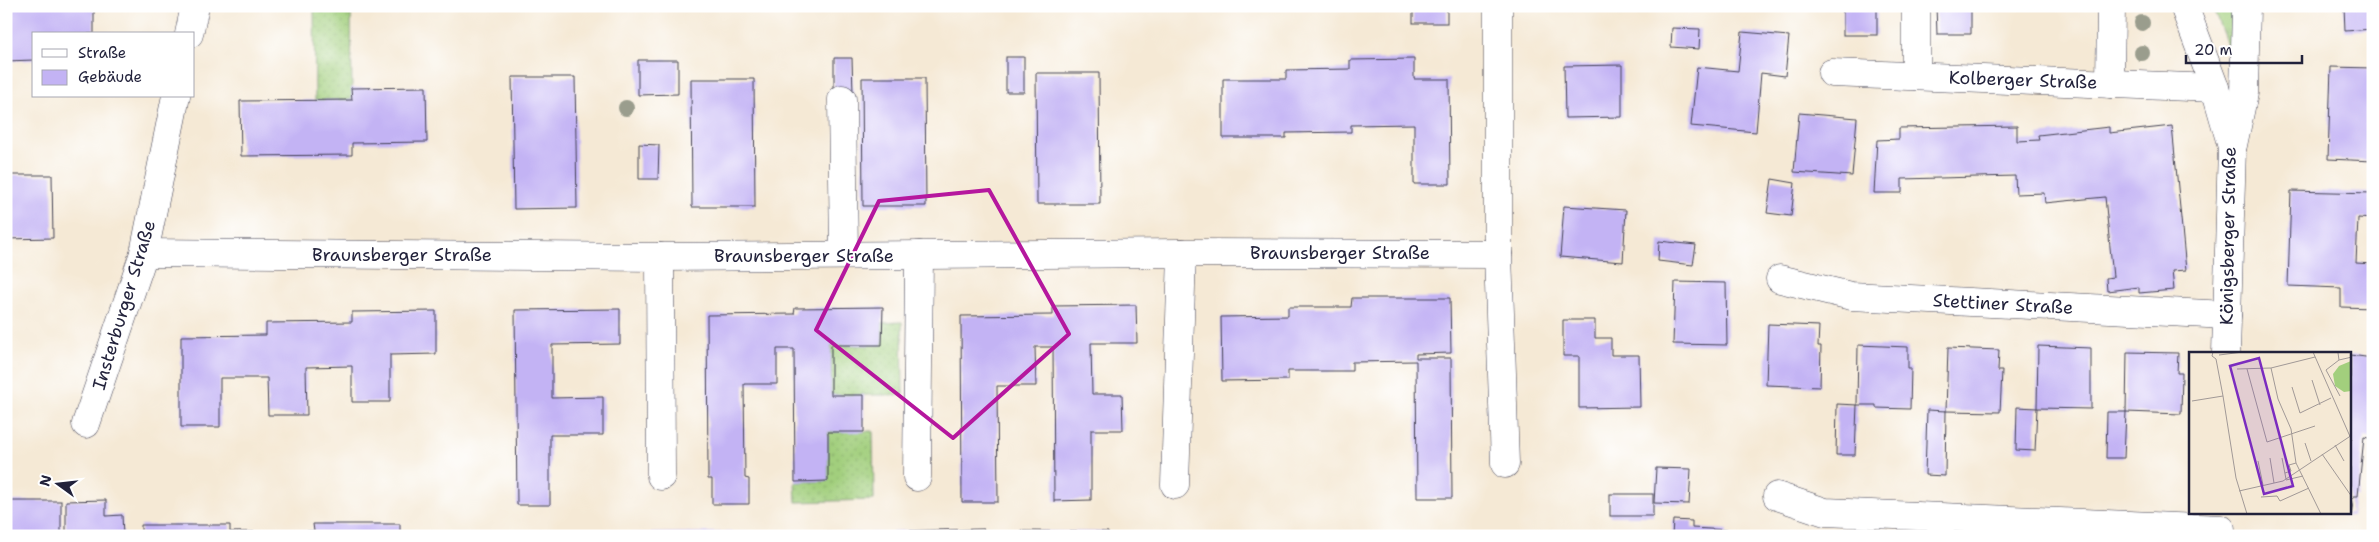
<svg xmlns="http://www.w3.org/2000/svg" width="2379" height="542" font-family="'Shantell Sans',sans-serif">
  <style>
    .grass { fill: url(#grass-tufts); stroke: #62785c }
    .garden { fill: url(#garden-dots); stroke: #62785c }
    .building { fill: #c3b3f4 }
    .lines { fill: none; stroke-linecap: round; stroke-linejoin: round }
    .minor-casing { stroke: #424052; stroke-width: 29 }
    .minor { stroke: #fff; stroke-width: 28 }
    .tree { fill: #9a9d8d }
    .marked { fill: none; stroke: #b5179e; stroke-width: 4; stroke-linejoin: round }
    .labels { text-anchor: middle; dominant-baseline: central; stroke-width: 4; stroke-linejoin: round; paint-order: stroke }
    .street-label { font-size: 18px; fill: #22223b; stroke: #fff }
    .inset-road { fill: none; stroke: #a19997; stroke-width: 1 }
    .view { fill: #7b2cbf; fill-opacity: 0.15; stroke: #7b2cbf; stroke-width: 2.5 }
    .inset-edge { fill: none; stroke: #22223b; stroke-width: 2.5 }
  </style>
  <defs>
    <pattern id="grass-tufts" width="24" height="20" patternUnits="userSpaceOnUse" patternTransform="scale(1.25)"><rect width="24" height="20" fill="#a2cf7d"/><path d="M3 7l-1-3M5 7V3M7 7l1-3M15 17l-1-3M17 17v-4M19 17l1-3" fill="none" stroke="#8bb16d"/></pattern>
    <pattern id="garden-dots" width="8" height="8" patternUnits="userSpaceOnUse" patternTransform="scale(1.25)"><rect width="8" height="8" fill="#a2cf7d"/><path d="M2 2h.1M6 6h.1" fill="none" stroke="#8bb16d" stroke-width="1.8" stroke-linecap="round"/></pattern>
  </defs>
  <rect width="100%" height="100%" fill="#fff"/>
  <filter id="ink" filterUnits="userSpaceOnUse"><feTurbulence type="fractalNoise" baseFrequency=".02" numOctaves="2"/><feDisplacementMap in="SourceGraphic" scale="10" xChannelSelector="R" yChannelSelector="G"/><feConvolveMatrix kernelMatrix="1 2 1 2 8 2 1 2 1" color-interpolation-filters="sRGB"/></filter>
  <filter id="wash" filterUnits="userSpaceOnUse"><feTurbulence type="fractalNoise" baseFrequency=".0096" numOctaves="4" result="noise"/><feDisplacementMap in="SourceGraphic" scale="20" xChannelSelector="R" yChannelSelector="G"/><feGaussianBlur stdDeviation="1.12" result="paint"/><feColorMatrix in="noise" values="0 0 0 0 0 0 0 0 0 0 0 0 0 0 0 0 0 1.4 0 .05"/><feComposite in="paint" operator="in"/></filter>
  <g filter="url(#wash)">
    <rect width="100%" height="100%" fill="#f5e9d5"/>
    <path class="grass" d="M2212,6h23l-2,37 -5,4z"/>
    <g class="garden">
      <path d="M314,6h37l1,94h-37z"/>
      <path d="M902,322l1,73h-72v-50h51v-22z"/>
      <path d="M873,431l1,69 -78,2 -1,-20 33,-1v-49z"/>
    </g>
    <g id="blocks">
      <g class="building">
        <path d="M6,6h88v28h-60v26l-28,1z"/>
        <rect x="1413" y="6" width="34" height="17"/>
        <rect x="1843" y="6" width="34" height="29"/>
        <path d="M1936,6h35v28h-34z"/>
        <path d="M2344,6h29v23l-28,2z"/>
        <path d="M1672,28l28,1 -1,20 -28,-2z"/>
        <path d="M1742,32l47,4 -4,40 -24,-3 -5,59 -65,-6 6,-59 41,4z"/>
        <rect x="1006" y="57" width="18" height="35"/>
        <path d="M834,58h18l1,35h-19z"/>
        <path d="M1414,59v20h35l1,105h-36v-60l-63,1v7l-65,1v5h-63v-59h63v-9l64,-1v-9z"/>
        <path d="M638,60h40v34l-40,1z"/>
        <path d="M1622,65v52l-57,1 -1,-52z"/>
        <path d="M2331,67l42,1v93l-45,-2z"/>
        <path d="M1036,73h63l1,131h-63z"/>
        <path d="M512,77h63l2,131 -63,1z"/>
        <path d="M862,78h63l1,128h-63z"/>
        <path d="M691,79h63l1,128h-63z"/>
        <path d="M426,87l1,55 -75,1v12l-111,1 -1,-55 112,-1 -1,-12z"/>
        <path d="M1799,113l58,5 -5,58 -58,-4z"/>
        <path d="M2017,126v15l22,-1 -1,-5 71,-8v6l63,-7 14,144 -14,1 2,19 -35,3v-6l-32,4 -1,-13 7,-1 -8,-80 -60,6 -1,-10 -28,1 -1,-18 -113,3v14h-28l3,-53 22,-1v-11z"/>
        <path d="M639,144l20,1 -1,34h-19z"/>
        <path d="M6,175h46l1,63 -47,1z"/>
        <path d="M1772,179l23,4 -4,33 -24,-3z"/>
        <path d="M2291,191l82,2v26l-15,-1 -2,45 17,1v44l-32,-1v-19l-53,-2z"/>
        <path d="M1564,206l62,4 -3,52 -63,-5z"/>
        <path d="M1659,241l37,4 -3,20 -35,-4z"/>
        <path d="M1675,282l51,1 1,62 -54,-1z"/>
        <path d="M1352,298h98l1,55 -35,1v4h35l1,140h-35l-1,-137 -64,1v9h-64v9l-66,1 -1,-64 67,-1v-9h63z"/>
        <path d="M1136,305l1,38h-46l1,51h30l1,36h-32v70l-37,1 -1,-154h-18l1,39h-39l1,116h-36l-1,-186 92,-1v-9z"/>
        <path d="M883,307l-1,38h-51v50h33v37h-36v49l-33,1 -1,-133h-17v35h-33l1,94 4,1v25h-37v-25h-4l-1,-164 87,-1 1,-6z"/>
        <path d="M620,309v35l-68,1v53l51,-1v38h-53v70h-33l-2,-195z"/>
        <path d="M436,311v43l-46,1v47h-38v-36l-46,1 1,48h-39l-1,-37h-47v49h-39v-91l85,-1v-12l86,-1v-10z"/>
        <path d="M1563,320h32v18h16v17h28l1,52 -61,1v-52h-16z"/>
        <path d="M1768,324l51,2 -1,20h3l-1,41 -54,-2z"/>
        <path d="M1858,345l50,2v21h3l-1,41 -34,-1v-3h-19l-2,50h-19l1,-51 20,1z"/>
        <path d="M2038,346l53,2v61l-54,-1z"/>
        <path d="M1948,348l51,2 -1,21h4l-2,41 -54,-1z"/>
        <path d="M2127,352l51,1 -1,20h5l-1,41 -55,-2z"/>
        <path d="M2350,355l23,3v81l-9,-2 -6,59h-4l-3,20 -12,-1 11,-2z"/>
        <path d="M2017,407l20,1 -2,43 -19,-1z"/>
        <path d="M1927,410l19,1 -1,65 -20,-1z"/>
        <path d="M2107,412h19l-2,46h-18z"/>
        <path d="M1656,468l35,1 -2,35 -35,-1z"/>
        <rect x="1610" y="494" width="43" height="22"/>
        <path d="M106,500v16l16,-1 1,21h-57v-35z"/>
        <rect x="6" y="501" width="55" height="35"/>
        <path d="M1673,520l19,1v7l35,2 -1,6h-54z"/>
        <path d="M313,524h87v12h-259v-11h89v7l84,-1z"/>
        <path d="M984,529v7h-200v-4l108,1v-2z"/>
        <path d="M1021,531l87,1v4h-87z"/>
        <path d="M749,532v4h-205v-2z"/>
      </g>
    </g>
  </g>
  <g filter="url(#ink)">
    <use href="#blocks" fill-opacity="0" stroke="#424052" stroke-width="1"/>
    <g class="lines">
      <defs>
        <g id="minor">
          <path d="M2184,6l31,82 17,59 -6,206"/>
          <path d="M189,34l6,-28"/>
          <path d="M1832,73l383,15"/>
          <path d="M1916,76v-70"/>
          <path d="M2110,84l1,-78"/>
          <path d="M842,99l2,156"/>
          <path d="M2233,145l11,-52 2,-87"/>
          <path d="M144,253l516,4 522,-4 316,1v-248"/>
          <path d="M1498,254l7,210"/>
          <path d="M660,257l1,219"/>
          <path d="M1780,279l71,17 376,19"/>
          <path d="M86,424l58,-171 32,-157"/>
          <path d="M917,477l2,-222"/>
          <path d="M1175,485l7,-232"/>
          <path d="M1777,496l48,16 396,17"/>
        </g>
      </defs>
      <use href="#minor" class="minor-casing"/>
      <use href="#minor" class="minor"/>
    </g>
    <g class="tree">
      <circle cx="2142" cy="23" r="8"/>
      <circle cx="2142" cy="53" r="8"/>
      <circle cx="626" cy="108" r="8"/>
    </g>
  </g>
  <path class="marked" d="M989,190l80,144 -116,104 -137,-108 63,-129z"/>
  <g class="labels">
    <g class="street-label">
      <text transform="translate(2023 80) rotate(2)">Kolberger Straße</text>
      <text transform="translate(2228 236) rotate(-89)">Königsberger Straße</text>
      <text x="1340" y="253">Braunsberger Straße</text>
      <text x="402" y="255">Braunsberger Straße</text>
      <text x="804" y="256">Braunsberger Straße</text>
      <text transform="translate(2003 304) rotate(3)">Stettiner Straße</text>
      <text transform="translate(124 305) rotate(-73)">Insterburger Straße</text>
    </g>
  </g>
  <g transform="translate(2189 352)">
    <rect width="162" height="162" fill="#f5e9d5"/>
    <path d="M162,9v30l-7,1 -9,-6 -2,-12 6,-8z" fill="#a2cf7d"/>
    <path class="inset-road" d="M24,0l-1,4 4,3 7,37 13,82 11,36M124,0l39,89M149,1l1,7 13,-3M30,3l24,-3M150,8l-13,10 14,26M82,16l7,31 13,30 5,34 25,51M48,17l34,-1 44,-11M58,17l20,73 48,-16M123,28l8,25M103,35l8,26 31,-15M3,49l31,-5M116,91l6,18M146,93l9,16M133,102l30,43M81,106l4,25M93,106l4,21M69,109l5,24M96,121l6,-2 -2,-6 7,-2M97,128l17,-4M50,139l44,-10 69,-46M72,145l16,-1 3,5 29,-13"/>
    <path class="view" d="M70,6l34,128 -29,8 -34,-128z"/>
    <rect width="162" height="162" class="inset-edge"/>
  </g>
  <rect width="2379" height="542" fill="none" stroke="#fff" stroke-width="25"/>
  <rect x="32" y="32" width="162" height="65" fill="#ffffff" stroke="#a7a7b1"/>
  <rect x="42" y="49" width="25" height="8" fill="#ffffff" stroke="#a7a7b1"/>
  <text x="78" y="58" font-size="15" fill="#22223b">Straße</text>
  <rect x="42" y="70" width="25" height="15" fill="#c3b3f4" stroke="#a7a7b1"/>
  <text x="78" y="82" font-size="15" fill="#22223b">Gebäude</text>
  <g transform="translate(58 484) rotate(285)" stroke="#ffffff" stroke-width="4" paint-order="stroke">
  <path d="M0-4L9 19L0 12L-9 19Z" fill="#22223b"/>
  <text y="-8" font-size="14" font-weight="bold" text-anchor="middle" fill="#22223b">N</text>
  </g>
  <path d="M2186 55v8h116v-8" fill="none" stroke="#22223b" stroke-width="2.5"/>
  <text x="2194" y="55" font-size="15" fill="#22223b" stroke="#ffffff" stroke-width="4" paint-order="stroke">20 m</text>
</svg>
